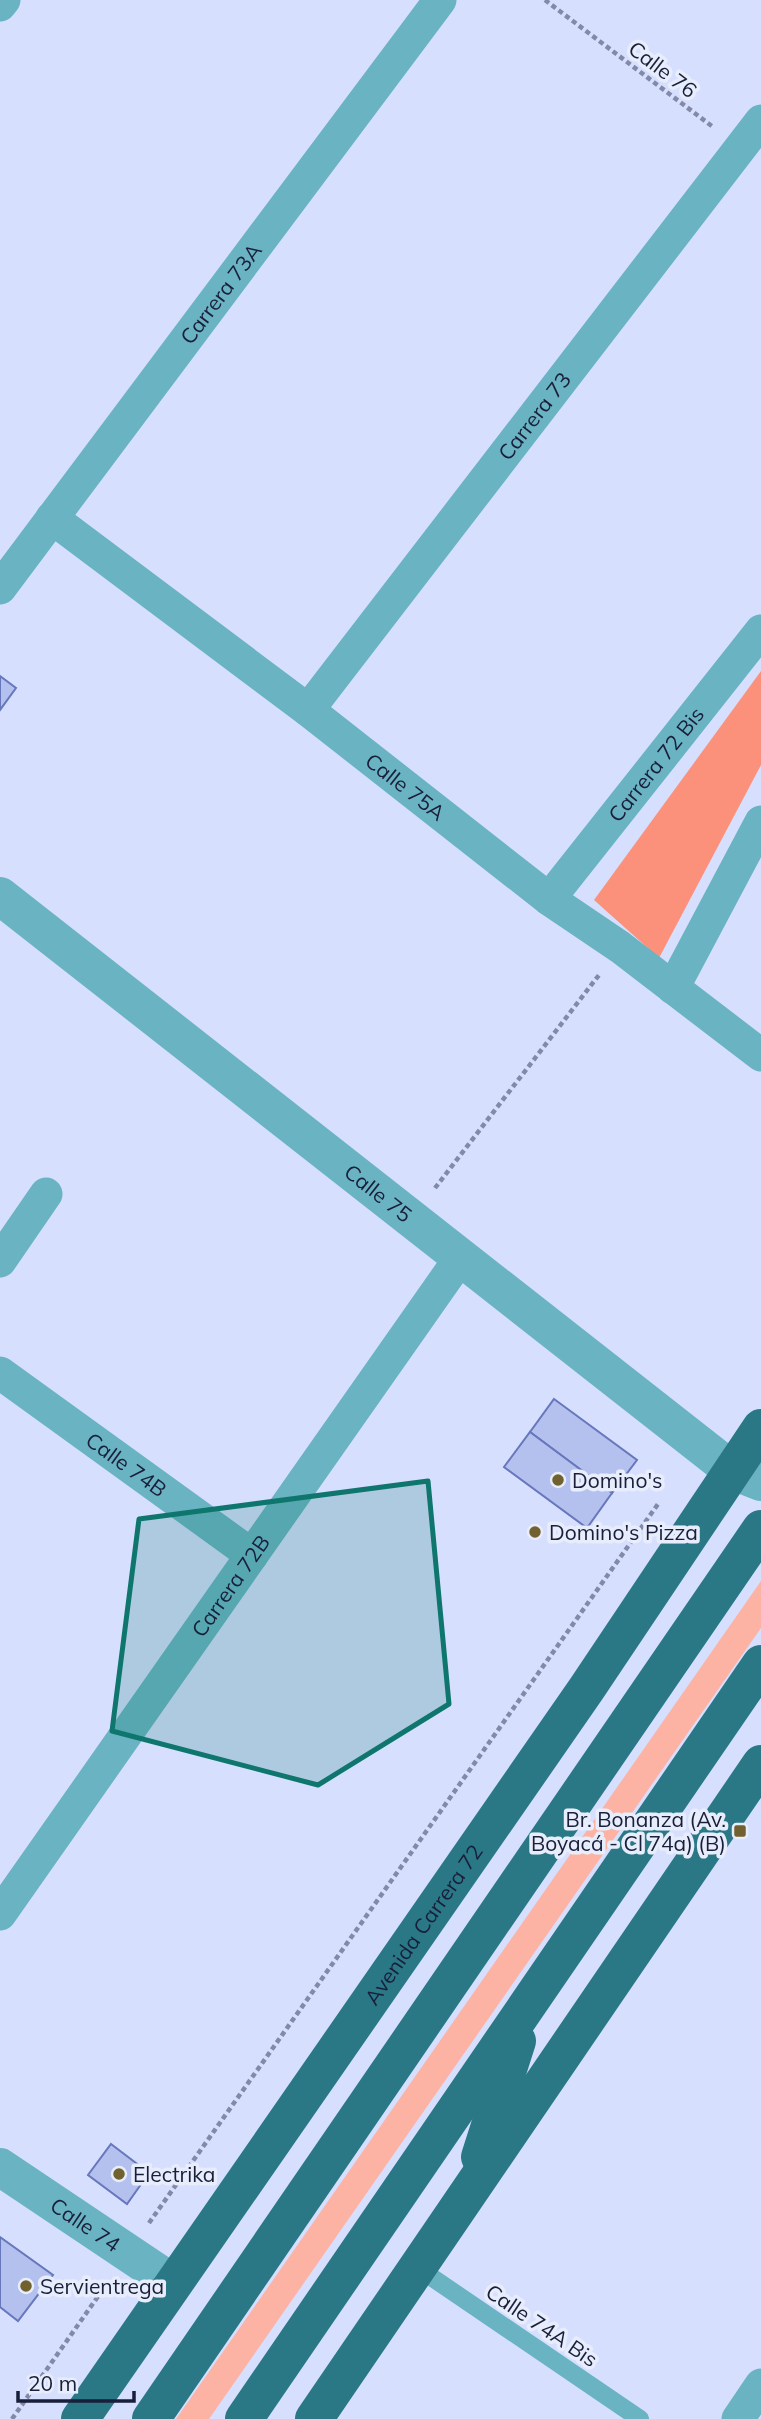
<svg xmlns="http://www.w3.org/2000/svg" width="761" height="2419" font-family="Mulish,sans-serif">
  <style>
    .green { fill: #fcb3a3 }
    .forest { fill: #fc917b }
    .building { fill: #b4c1ef; stroke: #6777bb; stroke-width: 2 }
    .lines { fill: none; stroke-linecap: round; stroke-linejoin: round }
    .path { stroke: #828aa7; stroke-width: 4.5; stroke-dasharray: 5 3.5; stroke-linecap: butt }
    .service { stroke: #6ab3c2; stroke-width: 18 }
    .minor { stroke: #6ab3c2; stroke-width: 33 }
    .tertiary { stroke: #6ab3c2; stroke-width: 38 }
    .trunk { stroke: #2a7886; stroke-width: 38 }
    .marked { fill: #0f766e; fill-opacity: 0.2; stroke: #0f766e; stroke-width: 5; stroke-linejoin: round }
    .poi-dot { fill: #70612e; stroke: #e8edfc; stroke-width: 2.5 }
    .labels { text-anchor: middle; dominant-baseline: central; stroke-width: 7; stroke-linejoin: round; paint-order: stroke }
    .street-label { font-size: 21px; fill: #191f3a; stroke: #e8edfc }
    .poi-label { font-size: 21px; fill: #191f3a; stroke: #e8edfc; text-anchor: start }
  </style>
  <rect width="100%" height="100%" fill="#d6dffe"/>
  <path class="green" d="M761,1581v47l-552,791h-33z"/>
  <path class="forest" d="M761,671v94l-102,193 -65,-58z"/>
  <g class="building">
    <path d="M0,676l16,12 -16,22z"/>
    <path d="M554,1399l83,61 -25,33 -82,-61z"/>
    <path d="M530,1432l82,61 -25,35 -83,-61z"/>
    <path d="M111,2144l38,29 -22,31 -39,-29z"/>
    <path d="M0,2237l53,38 -35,46 -18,-14z"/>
  </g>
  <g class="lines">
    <g class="path">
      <path d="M545,0l168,127"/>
      <path d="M435,1188l164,-213"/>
      <path d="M149,2223l509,-719"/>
      <path d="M12,2419l94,-134"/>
    </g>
    <path class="service" d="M418,2268l222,151"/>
    <g class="minor">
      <path d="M0,5l4,-5"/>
      <path id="s1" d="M52,518l256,192 241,189 71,48 141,108"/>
      <path id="s2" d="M0,588l440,-588"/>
      <path id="s3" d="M308,710l453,-589"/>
      <path id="s4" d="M549,899l212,-268"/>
      <path d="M673,988l88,-166"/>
      <path d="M0,1261l46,-67"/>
      <path id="s5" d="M0,1373l252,182"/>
      <path id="s6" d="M0,1914l461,-657"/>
      <path d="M738,2419l23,-34"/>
    </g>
    <g class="tertiary">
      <path id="s7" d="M0,896l733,575 28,11"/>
      <path id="s8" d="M0,2167l173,116"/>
    </g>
    <g class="trunk">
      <path d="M480,2157l37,-116"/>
      <path id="s9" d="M80,2419l507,-731 174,-260"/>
      <path d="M151,2419l610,-890"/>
      <path d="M244,2419l517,-755"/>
      <path d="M314,2419l447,-655"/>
    </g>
  </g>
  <path class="marked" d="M428,1481l21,223 -131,81 -206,-54 27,-212z"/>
  <g class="poi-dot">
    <circle cx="558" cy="1480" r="7"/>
    <circle cx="535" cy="1532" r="7"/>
    <rect x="733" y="1824" width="14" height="14" rx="3.5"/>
    <circle cx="119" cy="2174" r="7"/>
    <circle cx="26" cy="2286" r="7"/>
  </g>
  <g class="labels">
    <g class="street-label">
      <text transform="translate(663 69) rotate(37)">Calle 76</text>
      <text stroke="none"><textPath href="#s2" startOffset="368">Carrera 73A</textPath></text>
      <text stroke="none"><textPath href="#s3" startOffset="371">Carrera 73</textPath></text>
      <text stroke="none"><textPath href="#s4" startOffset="172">Carrera 72 Bis</textPath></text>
      <text stroke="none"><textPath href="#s1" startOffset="444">Calle 75A</textPath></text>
      <text stroke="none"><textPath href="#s7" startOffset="481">Calle 75</textPath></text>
      <text stroke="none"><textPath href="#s5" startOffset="156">Calle 74B</textPath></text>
      <text stroke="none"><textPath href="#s6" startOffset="401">Carrera 72B</textPath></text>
      <text stroke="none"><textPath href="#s9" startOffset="602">Avenida Carrera 72</textPath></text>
      <text stroke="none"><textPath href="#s8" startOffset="103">Calle 74</textPath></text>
      <text transform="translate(542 2325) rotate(34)">Calle 74A Bis</text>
    </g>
    <g class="poi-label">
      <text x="572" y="1480">Domino's</text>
      <text x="549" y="1532">Domino's Pizza</text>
      <text x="726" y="1819" text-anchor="end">Br. Bonanza (Av.<tspan x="726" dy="24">Boyacá - Cl 74a) (B)</tspan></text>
      <text x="133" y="2174">Electrika</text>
      <text x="40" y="2286">Servientrega</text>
    </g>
  </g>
  <path d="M18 2391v10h116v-10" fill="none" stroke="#191f3a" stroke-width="3.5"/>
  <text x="28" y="2391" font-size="21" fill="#191f3a" stroke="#e8edfc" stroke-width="5" paint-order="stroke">20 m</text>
</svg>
